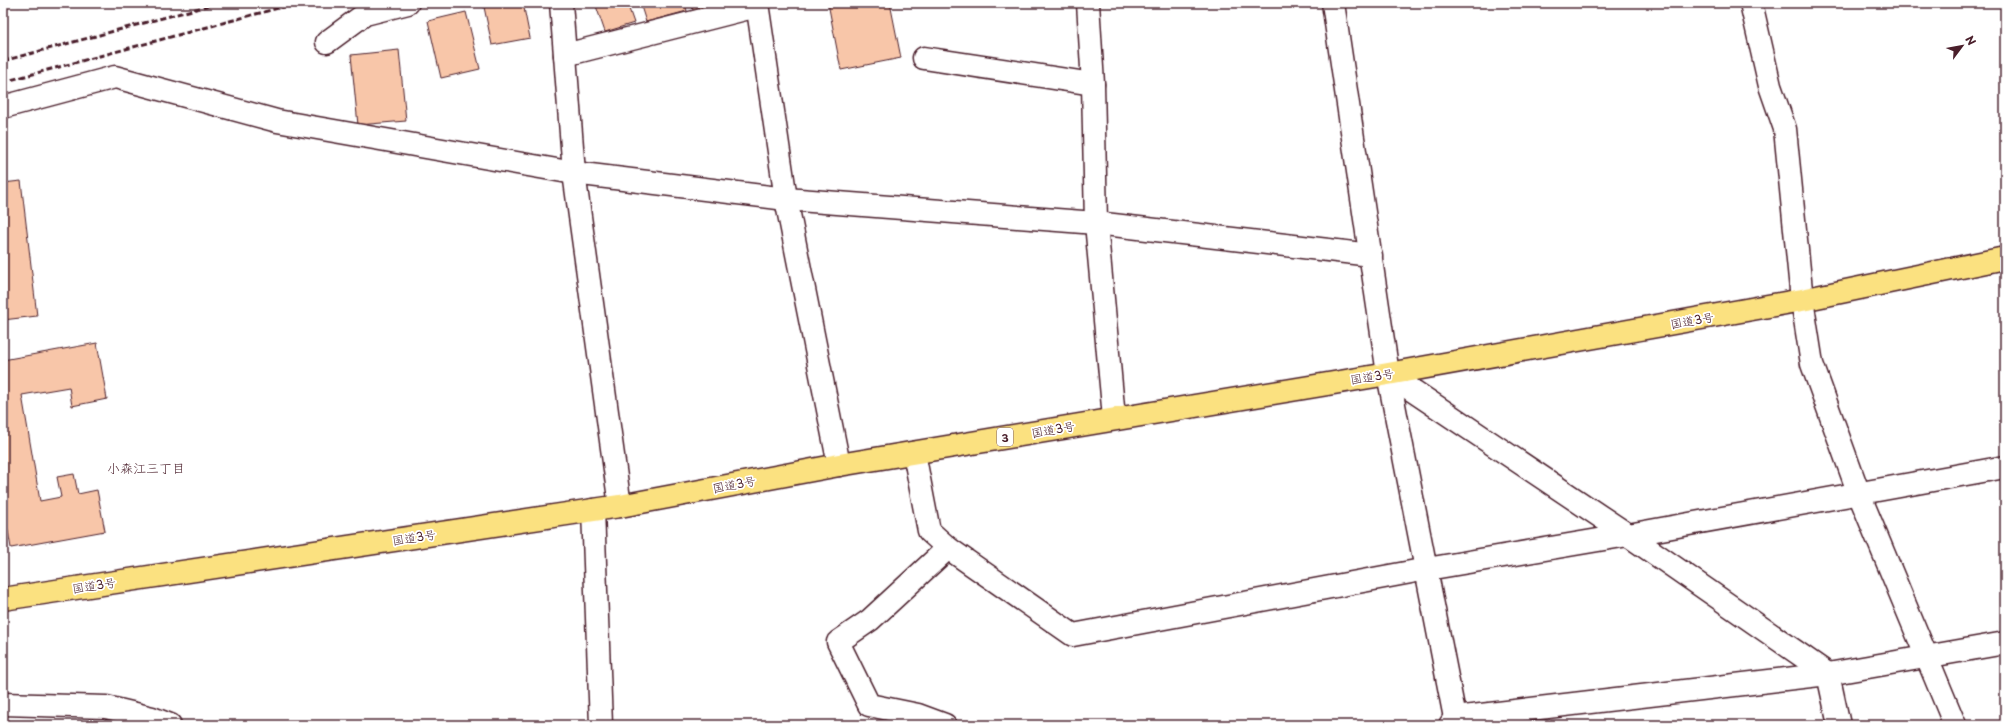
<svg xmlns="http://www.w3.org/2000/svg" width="2008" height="728" font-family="'Playpen Sans','Klee One',sans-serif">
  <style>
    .building { fill: #f8c6a9; stroke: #4a1f2b }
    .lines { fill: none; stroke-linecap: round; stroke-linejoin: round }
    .minor-casing { stroke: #4a1f2b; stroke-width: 25 }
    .highway-casing { stroke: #4a1f2b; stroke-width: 25 }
    .minor { stroke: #fff; stroke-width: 22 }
    .highway { stroke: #fbe180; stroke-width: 22 }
    .rail { stroke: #4a1f2b; stroke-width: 3; stroke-dasharray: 6 3; stroke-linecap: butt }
    .labels { text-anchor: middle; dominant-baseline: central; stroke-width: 3.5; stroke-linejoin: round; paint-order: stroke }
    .shield { fill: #fff; stroke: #80626b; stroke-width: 1 }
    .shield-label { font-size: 11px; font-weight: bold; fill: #4a1f2b }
    .street-label { font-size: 12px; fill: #4a1f2b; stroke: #fff }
    .neighbourhood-label { font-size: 13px; fill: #4a1f2b; stroke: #fff }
  </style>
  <rect width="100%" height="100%" fill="#fff"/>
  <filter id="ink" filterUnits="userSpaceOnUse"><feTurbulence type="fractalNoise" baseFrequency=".025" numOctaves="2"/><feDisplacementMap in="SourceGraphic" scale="8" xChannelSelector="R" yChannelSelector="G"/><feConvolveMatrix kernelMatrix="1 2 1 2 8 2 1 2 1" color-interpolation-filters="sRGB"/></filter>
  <g filter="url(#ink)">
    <g class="building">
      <path d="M502,3h21l7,35 -38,7 -8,-38z"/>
      <path d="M595,3h32l7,20 -29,9z"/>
      <path d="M640,3h45l2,8 -41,11z"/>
      <path d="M691,3h28l-26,7z"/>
      <path d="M828,3h62l11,55 -60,12z"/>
      <path d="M466,12l14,57 -39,9 -13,-57z"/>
      <path d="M399,50l7,71 -48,4 -7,-70z"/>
      <path d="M21,181l16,135 -34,4v-137z"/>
      <path d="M97,343l10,56 -35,7 -3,-19 -47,8 18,106 21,-4 -4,-20 17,-3 4,20 19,-4 8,41 -94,17 -8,-46v-142z"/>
    </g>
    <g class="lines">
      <defs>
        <g id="minor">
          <path d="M561,3l13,170 46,333"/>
          <path d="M757,3l29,196 53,266"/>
          <path d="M1088,3l5,81 3,139 18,195"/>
          <path d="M1333,3l55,371 67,344"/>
          <path d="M1751,3l19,83 15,43 17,171 10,64 47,130 96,231"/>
          <path d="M327,42l38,-28 43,-11"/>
          <path d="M565,55l192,-49"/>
          <path d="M924,58l169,26"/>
          <path d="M3,107l112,-30 162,44 297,52 212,26 310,24 275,32"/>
          <path d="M1388,374l240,161 200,139 11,51"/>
          <path d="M914,453l15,78 19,17 125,87 354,-66 201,-34 377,-68"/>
          <path d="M593,510l8,215"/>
          <path d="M3,704l103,3 46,11 18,7"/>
          <path d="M945,725l-27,-10 -49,-10 -31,-63 32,-22 78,-72"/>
          <path d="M1450,725l5,-7 373,-44 177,-31"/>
        </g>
        <path id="highway" d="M3,599l617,-93 219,-41 549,-91 414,-74 203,-42"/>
      </defs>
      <use href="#minor" class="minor-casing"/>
      <use href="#highway" class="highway-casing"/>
      <use href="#minor" class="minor"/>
      <use href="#highway" class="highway"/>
      <g class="rail">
        <path d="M3,61l215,-58"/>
        <path d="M3,82l294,-79"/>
      </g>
    </g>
  </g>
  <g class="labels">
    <rect class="shield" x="997" y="428" width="16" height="18" rx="3"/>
    <g class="shield-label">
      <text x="1005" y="437">3</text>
    </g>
    <g class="street-label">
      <text transform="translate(1692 320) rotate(-10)">国道3号</text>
      <text transform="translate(1372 376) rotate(-9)">国道3号</text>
      <text transform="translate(1053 429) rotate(-10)">国道3号</text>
      <text transform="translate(734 484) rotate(-11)">国道3号</text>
      <text transform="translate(414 537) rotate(-9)">国道3号</text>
      <text transform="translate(94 585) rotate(-9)">国道3号</text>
    </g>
    <g class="neighbourhood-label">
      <text x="146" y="467">小森江三丁目</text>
    </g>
  </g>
  <rect width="2008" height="728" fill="none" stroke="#fff" stroke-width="16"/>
  <rect x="8" y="8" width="1992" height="712" fill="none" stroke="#4a1f2b" stroke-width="1.5" filter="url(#ink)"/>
  <g transform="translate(1962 46) rotate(58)" stroke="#ffffff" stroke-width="3" paint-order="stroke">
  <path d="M0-3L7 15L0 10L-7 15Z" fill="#4a1f2b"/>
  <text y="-6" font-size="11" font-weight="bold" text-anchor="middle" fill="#4a1f2b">N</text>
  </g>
</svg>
